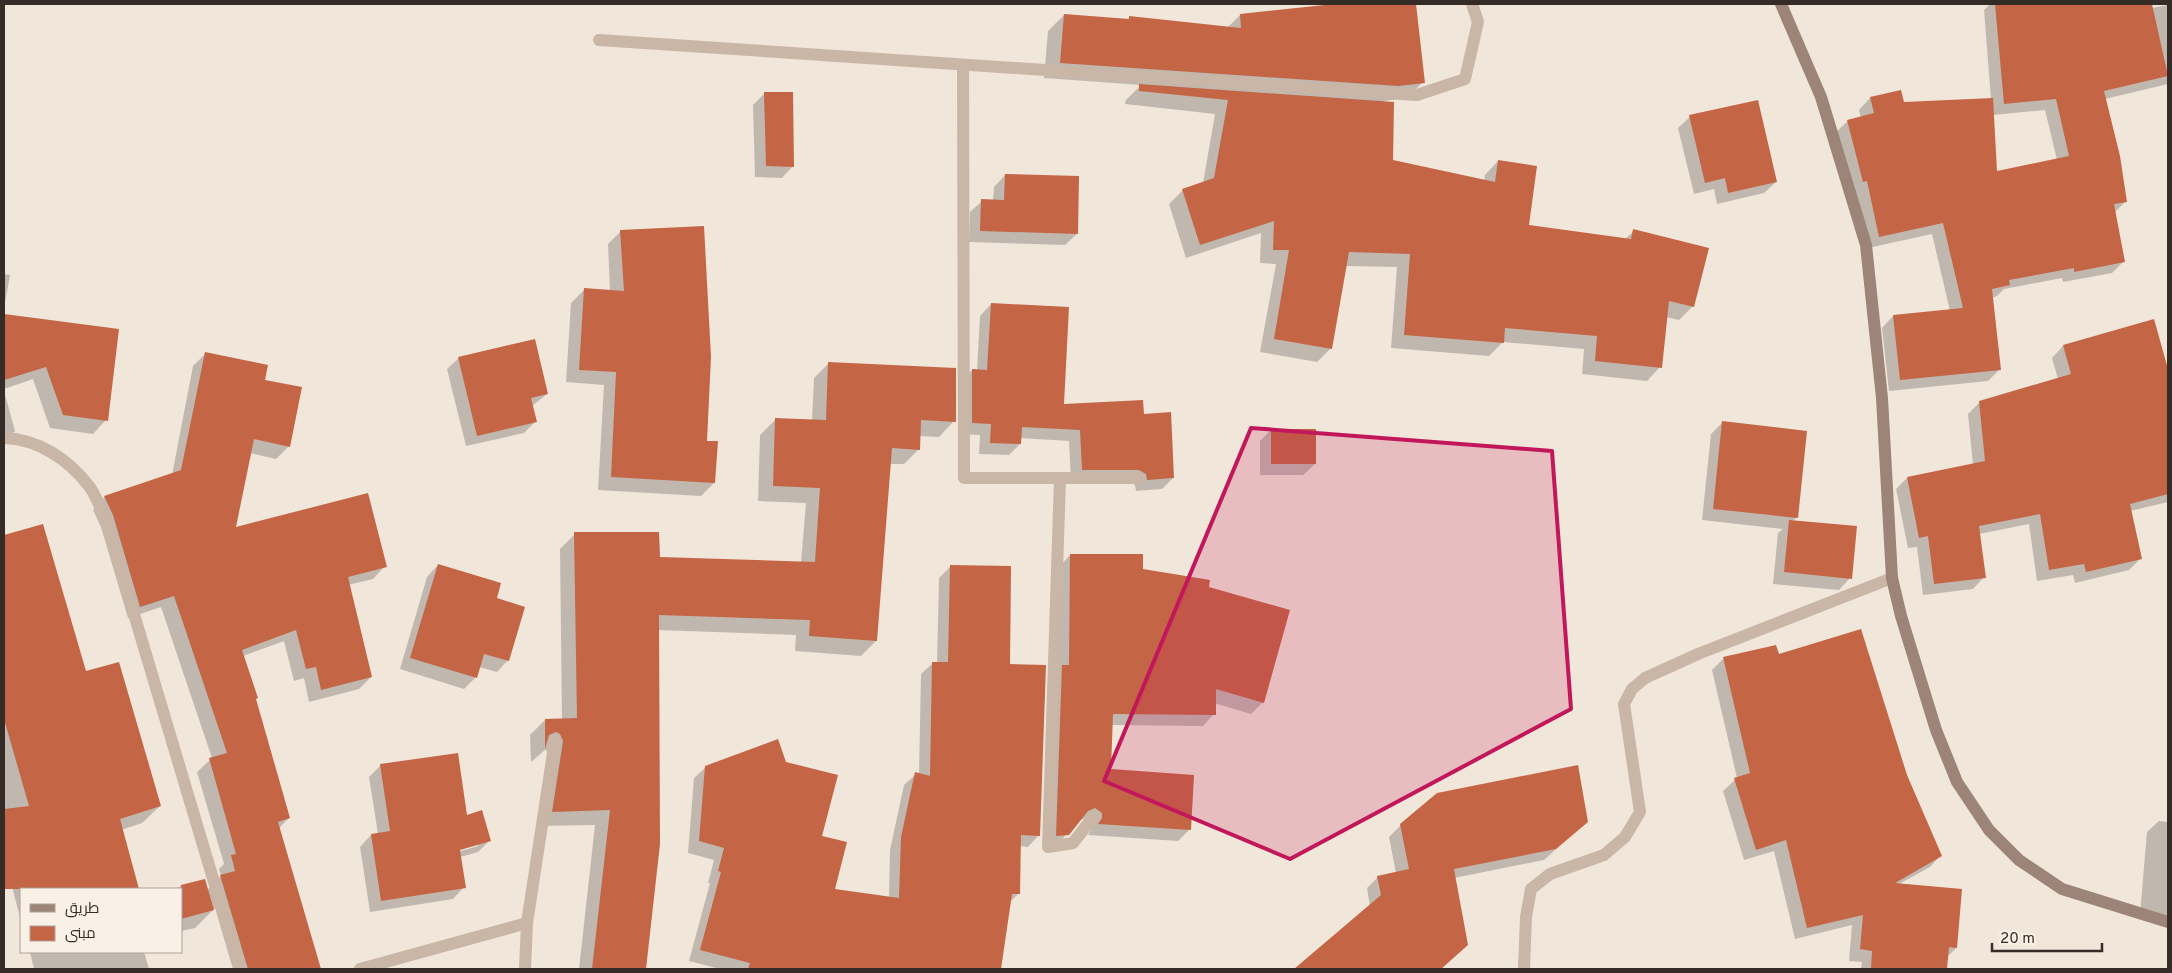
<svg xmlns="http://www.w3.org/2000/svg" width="2172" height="973" font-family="Overpass,Cairo,sans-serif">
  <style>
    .shadow { fill: #0003; fill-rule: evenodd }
    .building { fill: #c46545 }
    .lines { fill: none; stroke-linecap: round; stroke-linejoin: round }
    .street { stroke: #c9b6a6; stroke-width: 12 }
    .secondary { stroke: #9c8578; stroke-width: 12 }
    .marked { fill: #c2185b; fill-opacity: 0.2; stroke: #c2185b; stroke-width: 4; stroke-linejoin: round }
  </style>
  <rect width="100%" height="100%" fill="#f1e6da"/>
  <g class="shadow">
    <path d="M1346,4h69l8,78 -16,16 -23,3 7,60 93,20 1,-6 13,-14 29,65 98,13 9,-8 59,75 -14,14 -13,-3 -6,50 -13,14 -65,-7 2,-25 -81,-7 -14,14 -98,-8 6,-81 -52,-1 -14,82 -14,14 -57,-10 16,-88 -16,-1 1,-30 -75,25 -17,-54 14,-14 20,-7 12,-69 -90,-10 1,-4 15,-15 -97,-7 4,-47 16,-16 63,5 3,-3 97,11 13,-13z"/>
    <path d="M1990,4h88v2l10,-2h62l1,4 17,-3v79l-63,15 21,102 -12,12 9,49 -11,11 -49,9 -1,-4 -58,11 -7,7 -5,2 7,72 -11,11 -99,10 -7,-63 11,-12 57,-5 -18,-77 -64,14 -32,-116 12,-11 13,-3 -2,-8 11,-12 33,6 88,-5 -7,-89zM2045,110l12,50 -61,13 -3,-58z"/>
    <path d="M765,93l28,73 -11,12 -27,-1 -2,-72z"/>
    <path d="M1690,117l86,65 -12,11 -47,11 -3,-15 -20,5 -16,-66z"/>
    <path d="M1005,175l72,59 -12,11 -96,-3 1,-30 12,-11h11l1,-14z"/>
    <path d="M621,231l84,211 9,41 -13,13 -103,-6 6,-105 -38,-3 5,-79 13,-13 26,1 -2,-47z"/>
    <path d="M4,274l6,1 -6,33z"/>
    <path d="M991,304l72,101 80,10 30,63 -11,11 -26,2 -1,-6 -8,-4h-56l-2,-40 -49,-3v6l-11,11 -30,-1 1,-19 -19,-1v-53l11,-11h5l3,-54z"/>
    <path d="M4,315l113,15 -11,90 -13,14 -43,-6 -17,-49 -29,10z"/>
    <path d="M2153,320l15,53v129l-38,9 11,47 -12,12 -54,13 -2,-8 -36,6 -8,-57 -50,10 5,43 -11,12 -50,6 -6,-48 -9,1 -12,-59 11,-11 66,-13 -5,-51 12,-12 78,-23 -6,-21 11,-12z"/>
    <path d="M206,353l58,28 25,65 -13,13 -26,-6 -15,75 150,38 -12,13 -25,6 23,92 -12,12 -50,13 -5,-24 -10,3 -10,-40 -41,15 46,162 -10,10 41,141h-87l-18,-61 -20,20 -14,3v-42h-9l32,-9 3,10 14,-14 -2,-7 5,-5 -27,-92 15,-14 -51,-151 -33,11 -27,-91 -8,-17 12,-13 67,-22 21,-109z"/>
    <path d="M459,358l88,36 -15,12 4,15 -12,12 -58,13 -19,-77z"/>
    <path d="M829,363l125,58 -15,16 -20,-1v13l-15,15h-14l-14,177 -15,15 -66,-5 1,-16 -139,-5 2,214 -14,125h-66l16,-144 -57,1 10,-69 -2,-8 -15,13 -1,-27 15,-15h17l-2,-171 15,-15 83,24 143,5 5,-60 -48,-2 2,-66 15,-15 37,1 2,-43z"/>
    <path d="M4,391l11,40 -11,11z"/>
    <path d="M1722,423l75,94 -5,5 58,56 -11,12 -66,-6 5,-51 5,-4 -81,-9 9,-86z"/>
    <path d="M1271,430l44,34 -12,11h-43v-34z"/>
    <path d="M42,525l43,148 75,133 -18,17 -21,7 16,59h-116v32l-10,-38 -7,2v-349z"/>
    <path d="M1070,555l71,15 66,18 56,114 -12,12 -37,-11v11l-11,12 -91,-1 -3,46 80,59 -11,11 -90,-6 3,-5v-5l-8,-6 -4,1 -23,26 -10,1 13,-280z"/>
    <path d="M438,565l57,34 13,61 -11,12 -18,-5 -3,10 -12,12 -64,-20 27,-92z"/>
    <path d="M950,567l59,98 30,170 -11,12 -8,-1 -1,47 -10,10 -10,66h-279l-31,-8 21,-78h-2l6,-23 -26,-7 6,-75 12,-11 79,-4 35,74 13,53 56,8 1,-48 14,-65 12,-11 3,1 2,-101 12,-11h4l2,-85z"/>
    <path d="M1778,656l128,119 35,80 -11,12 -31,17 57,64 -9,9 -1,12h-85l1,-7 -13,-1 3,-36 -57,14 -21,-88 -30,9 -21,-69 14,-13 -25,-108 11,-11z"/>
    <path d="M381,765l85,51 24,24 -12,12 -18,5 4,30 -11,12 -83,13 -10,-65 11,-12 7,-1 -9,-57zM478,843v3l-24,7v-3z"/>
    <path d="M1587,821l-43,39 -90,18 13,67 -26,24h-144l73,-63 -3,-18 11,-11 18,-4 -7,-36 12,-12z"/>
    <path d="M2159,821l9,1v95l-28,-3 7,-82z"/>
    <path d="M30,952h114l5,17h-115z"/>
  </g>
  <g class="building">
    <path d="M1334,4h82l9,79 -27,3 -338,-23 4,-49 65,5v-3l112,12 -1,-14z"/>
    <path d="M1995,4h157l16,72 -64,15 16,65 7,46 -13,2 11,58 -51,10v-4l-65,12 1,5 -18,4 9,81 -101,10 -7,-65 70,-7 -20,-85 -64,14 -12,-56 -4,1 -16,-62 27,-7 -4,-16 31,-7 3,12 89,-4 4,73 72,-15 -13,-57 -52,5z"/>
    <path d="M1139,84l255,18 -1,58 102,22 3,-22 39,6 -8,59 102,14 2,-10 76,19 -15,59 -25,-6 -7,67 -67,-7 2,-25 -92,-8 -1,15 -100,-8 6,-81 -61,-2 -17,97 -58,-10 15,-89h-16l1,-29 -74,24 -18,-56 32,-11 14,-78 -89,-9z"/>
    <path d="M764,92h29l1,75 -28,-1z"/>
    <path d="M1758,100l19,82 -49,11 -3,-15 -20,5 -16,-68z"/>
    <path d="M1005,174l74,2 -1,58 -98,-3 1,-32 23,1z"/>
    <path d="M704,226l7,131 -4,84h11l-3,42 -104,-6 5,-105 -37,-2 5,-82 40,3 -4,-61z"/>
    <path d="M991,303l78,4 -5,97 79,-4 1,14 27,-2 3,66 -27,2 -1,-6 -7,-4h-57l-2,-40 -58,-3 -1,17 -31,-1 1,-19 -19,-1v-54l15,1z"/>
    <path d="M4,314l115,15 -11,92 -45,-6 -17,-48 -42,13z"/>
    <path d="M2154,319l14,50v125l-38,10 12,55 -56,13 -2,-8 -35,6 -9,-56 -61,12 7,52 -52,6 -6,-48 -9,2 -12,-61 78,-16 -6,-60 92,-27 -8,-29z"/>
    <path d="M535,339l13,55 -17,4 6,24 -60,14 -19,-79z"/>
    <path d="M205,352l63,13 -3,15 37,7 -12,60 -36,-8 -18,88 132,-34 19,74 -39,10 24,100 -51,13 -5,-23 -10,2 -10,-39 -54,20 16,48 -2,1 34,119 -12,4 43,147h-73l-28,-94 15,-4 -4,-16 5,-1 -27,-96 18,-5 -53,-157 -34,11 -27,-92 -9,-19 77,-26z"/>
    <path d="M828,362l128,6v54l-35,-2 -1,30 -28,-2 -15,193 -68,-5 1,-16 -151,-5 1,229 -14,125h-54l18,-159 -58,2 11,-71 -3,-7 -4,-2 -7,3 -4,14v-30l32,-1 -3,-186h85l1,25 155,5 5,-74 -47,-2 2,-68 51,2z"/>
    <path d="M1722,421l85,10 -9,87 -85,-9z"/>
    <rect x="1271" y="429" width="45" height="35"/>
    <path d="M1789,520l68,6 -5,53 -68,-7z"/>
    <path d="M43,524l43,147 33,-9 42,144 -41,13 19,70h-135v-80l25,-3 -25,-87v-184z"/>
    <path d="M1070,554h73v15l67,11 -1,7 81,23 -26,93 -48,-14v26l-103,-1 -2,55 83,6 -3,55 -93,-6 4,-6v-5l-7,-5 -7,3 -19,24 -13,1 6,-171h7z"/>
    <path d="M438,564l63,19 -4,15 28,9 -16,54 -25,-7 -7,24 -67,-20z"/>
    <path d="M950,565l61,1 -1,98 36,1 -6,171 -19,-1 -1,59h-8l-11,75h-253l2,-6 -50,-13 21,-78 -3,-1 6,-23 -25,-7 6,-75 73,-27 8,23 52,13 -16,61 25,6 -12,47 64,9 2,-61 14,-65 15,4 2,-114h16z"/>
    <path d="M1861,629l46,146 35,81 -47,27 67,6 -5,59 -8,-1 -2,22h-76l1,-18 -12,-2 3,-34 -56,13 -21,-88 -30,10 -22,-72 16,-5 -27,-116 53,-12 3,9z"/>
    <path d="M458,753l9,62 15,-5 9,31 -31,9 6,38 -85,13 -10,-67 19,-3 -10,-67z"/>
    <path d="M1578,765l10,57 -32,27 -102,20 14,76 -27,24h-147l87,-74 -4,-19 32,-7 -9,-45 37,-31z"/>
    <path d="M205,879l9,31 -33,9v-34z"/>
  </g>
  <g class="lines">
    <g class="street">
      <path d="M599,40l818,55 48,-16 13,-57 -6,-18"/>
      <path d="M963,65l1,413h175"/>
      <path d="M4,438c34,1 64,21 85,48 6,8 11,21 16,31l135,452"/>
      <path d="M1060,478l-12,369 25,-4 21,-27"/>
      <path d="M360,969l167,-46"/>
      <path d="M525,969l2,-46 28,-183"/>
      <path d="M1524,969l2,-52 5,-28 19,-15 54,-19 21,-18 15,-25 -16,-108 8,-15 13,-11 53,-24 194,-76"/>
    </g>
    <path class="secondary" d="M1781,4l40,93 45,148 16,153 10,180 9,38 35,114 21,52 32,48 30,30 43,29 106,33"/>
  </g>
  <path class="marked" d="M1251,428l301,23 19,258 -281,150 -186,-78z"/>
  <rect width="2172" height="973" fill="none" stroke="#352c27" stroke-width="10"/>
  <rect x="20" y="888" width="162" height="65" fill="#f9f1e6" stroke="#aba29a"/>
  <rect x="30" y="904" width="25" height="8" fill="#9c8578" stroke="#aba29a"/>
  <text x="65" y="913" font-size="15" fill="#352c27">طريق</text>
  <rect x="30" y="926" width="25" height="15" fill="#c46545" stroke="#aba29a"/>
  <text x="65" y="938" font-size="15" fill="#352c27">مبنى</text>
  <path d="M1992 943v8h110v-8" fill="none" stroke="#352c27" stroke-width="2.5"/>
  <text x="2000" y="943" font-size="15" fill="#352c27" stroke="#f9f1e6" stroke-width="4" paint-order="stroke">20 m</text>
</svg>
